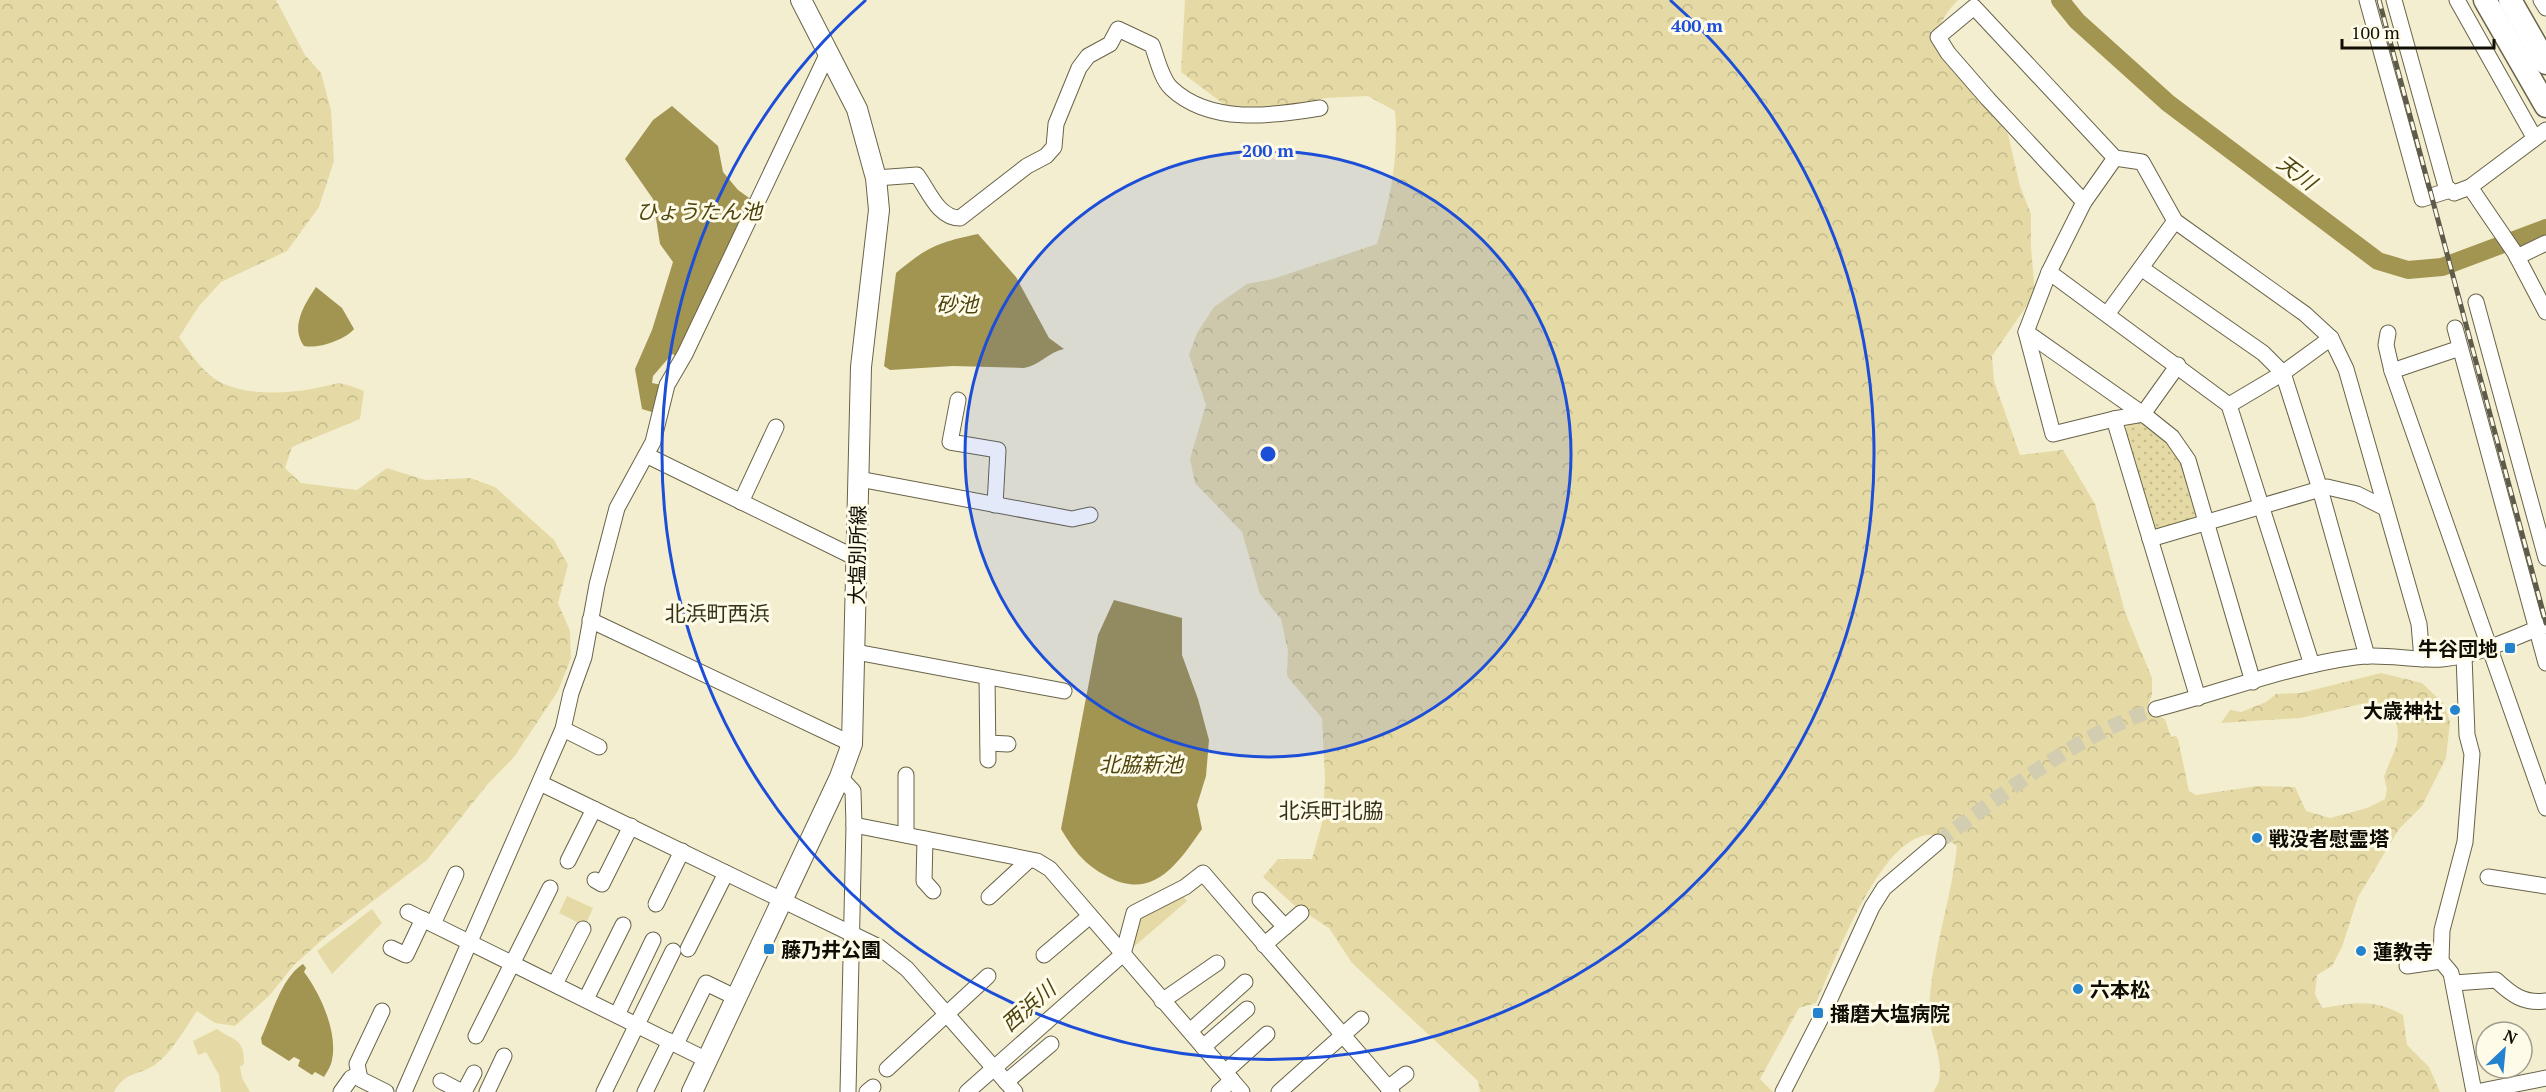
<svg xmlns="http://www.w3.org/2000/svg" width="2546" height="1092" font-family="'PT Serif','Noto Sans JP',serif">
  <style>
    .grass { fill: #e5daa5 }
    .forest { fill: url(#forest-crowns) }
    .park { fill: url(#park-dots) }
    .water { fill: #a29451 }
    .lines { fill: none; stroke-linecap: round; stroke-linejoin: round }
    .river { stroke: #a29451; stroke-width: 18 }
    .minor-tunnel { stroke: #d2ccb1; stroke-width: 15; stroke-dasharray: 15 8; stroke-linecap: butt }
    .minor-casing { stroke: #686348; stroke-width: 17 }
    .major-casing { stroke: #686348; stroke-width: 22 }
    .highway-casing { stroke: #686348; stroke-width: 25 }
    .minor { stroke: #fff; stroke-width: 15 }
    .major { stroke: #fff; stroke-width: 20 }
    .highway { stroke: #fff; stroke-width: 22 }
    .rail-casing { stroke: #5f5b4a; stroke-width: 5 }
    .rail { stroke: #fffbe9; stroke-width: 3; stroke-dasharray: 9; stroke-linecap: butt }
    .ring { fill: none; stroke: #1d4ed8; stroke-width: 3 }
    .poi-dot { fill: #2483cf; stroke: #fffbe9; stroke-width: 2 }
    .labels { text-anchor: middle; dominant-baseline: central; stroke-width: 6; stroke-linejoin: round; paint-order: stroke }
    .street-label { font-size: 20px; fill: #100e04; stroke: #fffbe9 }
    .poi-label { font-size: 20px; font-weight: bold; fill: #100e04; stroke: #fffbe9; text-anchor: start }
    .water-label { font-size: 21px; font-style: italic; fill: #4e440e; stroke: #fffbe9 }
    .neighbourhood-label { font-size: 21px; fill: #353017; stroke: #fffbe9 }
    .centre { fill: #1d4ed8; stroke: #fffbe9; stroke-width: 3 }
    .ring-label { font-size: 18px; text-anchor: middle; font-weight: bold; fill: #1d4ed8; stroke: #fffbe9; stroke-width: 6; stroke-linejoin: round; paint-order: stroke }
  </style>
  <defs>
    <pattern id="forest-crowns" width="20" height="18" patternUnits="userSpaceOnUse" patternTransform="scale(1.5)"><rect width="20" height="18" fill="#e5daa5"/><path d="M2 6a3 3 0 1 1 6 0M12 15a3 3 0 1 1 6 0" fill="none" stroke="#c3ba8c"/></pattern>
    <pattern id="park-dots" width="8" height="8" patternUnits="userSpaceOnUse" patternTransform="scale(1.5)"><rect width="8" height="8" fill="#e5daa5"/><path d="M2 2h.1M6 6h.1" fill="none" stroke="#c3ba8c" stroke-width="1.8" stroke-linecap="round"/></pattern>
  </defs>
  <rect width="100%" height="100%" fill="#f4eed0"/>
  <g class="grass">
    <path d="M1181,894l6,7 -58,50 7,-34z"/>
    <path d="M567,896l26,12 -8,18 -26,-13z"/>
    <path d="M372,909l10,14 -50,51 -15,-23z"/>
    <path d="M217,1029c18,13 27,8 27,35l-4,3 2,11 8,14h-29l-2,-17 -13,-23 -8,3 -5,-14z"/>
  </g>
  <g class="forest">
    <path d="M0,0h276l29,55 16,18 10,37 3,51 -15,46 -32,44 -66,31 -22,24 -20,31c12,17 25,38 45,47 26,11 60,10 87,5 30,-5 23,-10 53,2l-4,28 -68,28 -7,21 16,15 56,7 30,-22 38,12 45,-2 25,9 59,53 14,25 -10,38 12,28 1,27 -13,33 -44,66 -27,28 -60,75 -104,79 -29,26 -25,31 -34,30 -20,-3 -18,-12c-12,17 -24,40 -41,53 -17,12 -31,7 -42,28h-114z"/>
    <path d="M1185,0h773c-15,16 -21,27 -22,48l72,86 12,52 11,28v33l4,47 -43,62 2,25 26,74 43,-5 32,54 30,108 27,66v17l-6,16 19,8 6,18 5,-1 2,3 11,52 7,4 61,-9 38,1 11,24 24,7 37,-10 18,-9 2,-10 -3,-12c12,-34 20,-33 8,-71l-31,-2 -60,14 -80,5 9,-13 11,2 25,-10 10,-8 25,-1 80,-20 41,10 22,21 6,18 -4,36 -24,48 -23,23 -41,68 -16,50 -10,19 -15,9 -2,19 7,14c31,-5 52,-10 81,7l4,30 22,22 11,25h-507c18,-21 -5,-58 -4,-81 2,-56 22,-109 28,-165 -8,-5 -15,-11 -25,-11 -51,-3 -98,129 -116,168l-17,5 -39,71 13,13h-293l-2,-11 -126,-118 -23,-35 -34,-22 -32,-29 15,-18h34l11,-40 2,-40 -3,-61 -35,-42 1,-25 -7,-32 -21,-25 -18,-62 -47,-49 -5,-24 16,-54 -17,-50 8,-22 17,-26 33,-23 26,-5 104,-35c13,-44 22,-86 18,-133l-27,-15 -43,2 -56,15 -44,-8 -44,-33z"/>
  </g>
  <path class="park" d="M2138,420c39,10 51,62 61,96 -6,9 -34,18 -45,14l-29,-100 4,-8z"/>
  <g class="water">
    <path d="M672,106l46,40 5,26 15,18 14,10 -75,156 -5,-2 -19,22 -1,7 10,2 -7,28 -13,-4 -7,-40 17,-39 21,-68 -13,-18 -7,-45 -28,-40 28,-39z"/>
    <path d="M978,234l38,43 33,61 15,11c-15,3 -24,16 -40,19l-71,-2 -63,4 -6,-4 12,-93c31,-26 43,-31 82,-39z"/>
    <path d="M316,287l26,21 12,21c-9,11 -36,20 -50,17 -14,-19 0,-41 12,-59z"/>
    <path d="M1114,600l68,18v37l16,44 11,41 -3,36 -9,29 5,24c-24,34 -48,72 -94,48 -24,-13 -33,-25 -47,-48l37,-194z"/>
    <path d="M303,964l3,4 -2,4c16,21 34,60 28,88 -1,6 -5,12 -8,17l-9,-5 -3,3 -14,-9 2,-6 -6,-3 -5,4 -27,-17 -1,-6c11,-23 20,-60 42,-74z"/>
  </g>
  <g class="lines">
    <path class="river" d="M2060,0l17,21 91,82 210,158 30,9 34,-3 104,-39"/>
    <path class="minor-tunnel" d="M1938,842c68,-50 138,-107 218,-133"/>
    <defs>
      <g id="minor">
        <path d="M2367,0l55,199 28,-9"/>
        <path d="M2394,0l52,187 8,6 16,-6 76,-57"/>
        <path d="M2457,0l77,137"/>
        <path d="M2541,0l5,8"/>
        <path d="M2115,158l-31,44 -35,70 -23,60 27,102 61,-15 84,279"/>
        <path d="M876,178l41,-3c12,16 21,43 43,43l67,-52 19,-10 8,-9 2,-23 23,-56 9,-12 22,-12 8,-15 34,16c5,13 9,33 19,43 39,37 101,28 149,20"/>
        <path d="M2470,187l45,66 31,59"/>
        <path d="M2084,202l-96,-103 -40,-46 -10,-16 36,-30 141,151 27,4 33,59 130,93 26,24 15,31 73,255 3,35"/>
        <path d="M2517,257l29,-14"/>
        <path d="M2141,268l122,85 20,20 37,116 47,167"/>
        <path d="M2049,272l180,133 83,260"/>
        <path d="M2476,302l70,256"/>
        <path d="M2108,313l67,-92"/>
        <path d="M2455,328l91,335"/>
        <path d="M2026,332l121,85 25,20 16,23 65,222"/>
        <path d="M2388,333l-2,12 6,26 154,437"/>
        <path d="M2392,371l68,-23"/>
        <path d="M958,400l-8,42 48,8 -3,55"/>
        <path d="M2229,405l54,-32 48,-35"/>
        <path d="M2114,419l29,-5 35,-49"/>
        <path d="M646,455l210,103"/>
        <path d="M859,479l213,40 18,-4"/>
        <path d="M741,502l35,-75"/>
        <path d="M2150,539l177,-52 30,7 28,14"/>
        <path d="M590,620l262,124"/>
        <path d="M856,652l208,39"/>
        <path d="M2464,656l3,79 5,19 -7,88 -23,88 -1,31 10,12 23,119"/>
        <path d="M987,677l1,83"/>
        <path d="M2156,709c66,-17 132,-43 199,-52 30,-4 58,4 87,2 35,-3 71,-21 104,-34"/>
        <path d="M563,729l36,18"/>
        <path d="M988,743l20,1"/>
        <path d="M840,777l13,14 1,34 -6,267"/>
        <path d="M540,783l339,164 28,22 108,123"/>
        <path d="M854,825l183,36 13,8 192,223"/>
        <path d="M906,835v-60"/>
        <path d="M925,839l-1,42 9,10"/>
        <path d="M568,861l26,-52"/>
        <path d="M2488,877l58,9"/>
        <path d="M595,880l7,4 29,-58"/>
        <path d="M989,897l40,-37"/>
        <path d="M1260,900l25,27"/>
        <path d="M656,904l26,-53"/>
        <path d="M408,912l299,148"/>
        <path d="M433,924l23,-50"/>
        <path d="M1264,945l37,-32"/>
        <path d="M391,948l15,7 17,-36"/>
        <path d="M688,949l38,-76"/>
        <path d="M1044,955l46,-39"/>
        <path d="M2407,966l34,-5"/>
        <path d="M2454,983l42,-3c16,15 28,24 50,21"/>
        <path d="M555,984l28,-55"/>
        <path d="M586,999l37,-74"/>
        <path d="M1162,1001l55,-38"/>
        <path d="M382,1011l-25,53 3,15 26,13"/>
        <path d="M617,1015l36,-75"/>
        <path d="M1190,1031l55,-49"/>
        <path d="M476,1036l74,-148"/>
        <path d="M676,1044l30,-61 31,15"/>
        <path d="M1203,1047l44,-38"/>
        <path d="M887,1069l101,-93"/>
        <path d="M1225,1072l42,-38"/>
        <path d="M441,1081l21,11"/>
        <path d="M1006,1082l45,-38"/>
        <path d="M1388,1088l18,-14"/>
        <path d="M341,1092l10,-14 7,-3"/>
        <path d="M404,1092l159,-363 8,-36 13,-36 13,-72 20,-77 36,-66 14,-57 18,-31 143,-301"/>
        <path d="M464,1092l10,-19"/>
        <path d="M487,1092l17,-36"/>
        <path d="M604,1092l69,-141"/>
        <path d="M645,1092l25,-51"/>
        <path d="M867,1092l6,-5"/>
        <path d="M967,1092l156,-138 11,-41 51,-26 18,-14 189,219"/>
        <path d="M1219,1092l13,-12"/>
        <path d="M1279,1092l82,-73"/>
        <path d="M1783,1092l41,-80 48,-105 12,-19 54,-46"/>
        <path d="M2476,1092l70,-14"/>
      </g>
      <path id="major" d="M692,1092l148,-315 12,-33 9,-377 18,-157 -3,-32 -19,-69 -56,-109"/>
      <g id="highway">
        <path d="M2485,0l61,106"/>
        <path d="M2510,0l36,63"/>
      </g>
    </defs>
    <use href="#minor" class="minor-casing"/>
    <use href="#major" class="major-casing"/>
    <use href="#highway" class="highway-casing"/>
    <use href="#minor" class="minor"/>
    <use href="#major" class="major"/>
    <use href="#highway" class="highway"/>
    <defs>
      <path id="rail" d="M2379,0l167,623"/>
    </defs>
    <use href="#rail" class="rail-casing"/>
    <use href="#rail" class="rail"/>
  </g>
  <circle cx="1268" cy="454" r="303" fill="#1d4ed8" fill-opacity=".12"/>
  <g class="ring">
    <circle cx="1268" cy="454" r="303"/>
    <path d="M1670 0A606 606 0 1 1 866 0"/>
  </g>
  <g class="poi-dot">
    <rect x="2504" y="642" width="12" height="12" rx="3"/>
    <circle cx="2455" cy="710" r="6"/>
    <circle cx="2257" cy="838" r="6"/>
    <rect x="763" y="943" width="12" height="12" rx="3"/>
    <circle cx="2361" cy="951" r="6"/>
    <circle cx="2078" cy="989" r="6"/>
    <rect x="1812" y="1007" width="12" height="12" rx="3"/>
  </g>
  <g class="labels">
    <g class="street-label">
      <text transform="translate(857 555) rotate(-89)">大塩別所線</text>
    </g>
    <g class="poi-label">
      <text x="2498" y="648" text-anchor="end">牛谷団地</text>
      <text x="2443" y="710" text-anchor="end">大歳神社</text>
      <text x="2269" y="838">戦没者慰霊塔</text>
      <text x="781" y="949">藤乃井公園</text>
      <text x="2373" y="951">蓮教寺</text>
      <text x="2090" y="989">六本松</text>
      <text x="1830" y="1013">播磨大塩病院</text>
    </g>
    <g class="water-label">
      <text transform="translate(2297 172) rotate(37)">天川</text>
      <text x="699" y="211">ひょうたん池</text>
      <text x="957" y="304">砂池</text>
      <text x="1141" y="764">北脇新池</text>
      <text transform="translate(1028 1006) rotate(-41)">西浜川</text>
    </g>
    <g class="neighbourhood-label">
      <text x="717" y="613">北浜町西浜</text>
      <text x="1331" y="810">北浜町北脇</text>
    </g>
  </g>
  <circle cx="1268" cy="454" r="9" class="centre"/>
  <g class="ring-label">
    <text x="1697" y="32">400 m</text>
    <text x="1268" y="157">200 m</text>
  </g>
  <g transform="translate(2504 1050) rotate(26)"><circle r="28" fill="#fffbe9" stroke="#9f9c8d" stroke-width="1.5"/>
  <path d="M0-4.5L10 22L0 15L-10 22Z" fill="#2483cf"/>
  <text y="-9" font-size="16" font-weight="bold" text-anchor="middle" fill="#100e04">N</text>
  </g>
  <path d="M2342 39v9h152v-9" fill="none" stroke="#100e04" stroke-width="3"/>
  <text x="2351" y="39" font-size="18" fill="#100e04" stroke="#fffbe9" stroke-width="4.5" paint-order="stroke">100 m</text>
</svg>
